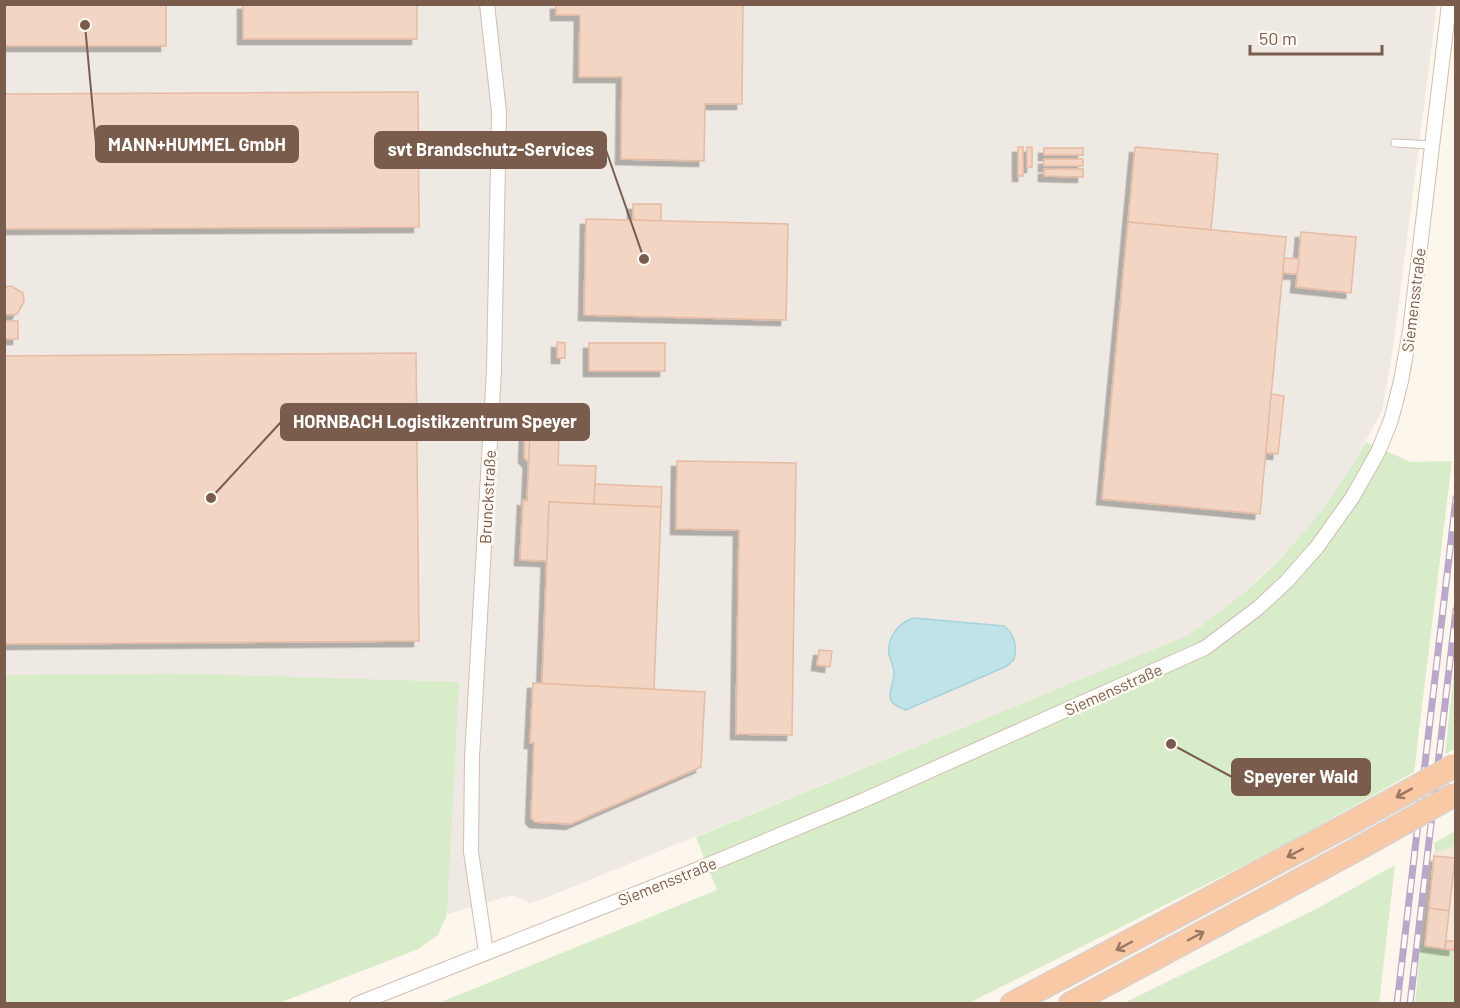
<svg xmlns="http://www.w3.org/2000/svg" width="1460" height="1008" font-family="Barlow,sans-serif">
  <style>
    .residential { fill: #f5e8da }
    .industrial { fill: #efe9e4 }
    .green { fill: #d8ecc9 }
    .water { fill: #bfe3e8; stroke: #a5d3da; stroke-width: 1.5 }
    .building { fill: #f3d5c3; stroke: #e6bba3; stroke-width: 1.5; filter: url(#shadow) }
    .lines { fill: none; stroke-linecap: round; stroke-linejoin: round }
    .service-casing { stroke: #d1beb0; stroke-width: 9 }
    .minor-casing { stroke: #d1beb0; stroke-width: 16 }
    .trunk-casing { stroke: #dad1cd; stroke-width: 25 }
    .service { stroke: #fff; stroke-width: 7 }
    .minor { stroke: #fff; stroke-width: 14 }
    .trunk { stroke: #f9c8a4; stroke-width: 22 }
    .rail-casing { stroke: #b9a8c9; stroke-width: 7 }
    .rail { stroke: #fffaf3; stroke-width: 4.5; stroke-dasharray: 14; stroke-linecap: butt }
    .trunk-bridge-casing { stroke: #dad1cd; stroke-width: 25; stroke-linecap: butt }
    .trunk-bridge { stroke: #f9c8a4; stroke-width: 22 }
    .oneway { stroke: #9a7763 }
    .labels { text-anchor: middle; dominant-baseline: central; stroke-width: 5; stroke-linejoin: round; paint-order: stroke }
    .street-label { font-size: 16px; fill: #7a5c4d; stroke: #fffaf3 }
    .leader { fill: none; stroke: #7a5c4d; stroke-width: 2 }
    .callout-dot { fill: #7a5c4d; stroke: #fffaf3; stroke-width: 2 }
    .callout { fill: #7a5c4d; stroke: #7a5c4d; stroke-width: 2 }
    .callout-label { font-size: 18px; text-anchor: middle; font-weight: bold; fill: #fff }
  </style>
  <defs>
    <filter id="shadow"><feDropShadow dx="-5.5" dy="5.5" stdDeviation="0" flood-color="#0004"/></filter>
  </defs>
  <rect width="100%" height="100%" fill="#fdf6ec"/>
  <path class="residential" d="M1455,846v104l-34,-4 12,-93z"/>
  <path class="industrial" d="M5,5h1432l-44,343 -11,63 -41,75 -41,53 -73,69 -41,28 -648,265 -9,2 -16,-8 -66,19 -9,21 -20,14 -139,54 -274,1z"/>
  <g class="green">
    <path d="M1366,442l45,20 41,-1 -38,311 -131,74 -314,157 -533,1 281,-114 -21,-53 490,-201c78,-52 134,-112 180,-194z"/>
    <path d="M1455,660v89l-10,5 10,-92z"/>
    <path d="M196,674l263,8 -12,232 -9,21 -20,14 -139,54h-274v-328z"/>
    <path d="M1455,831v15l-20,7 -1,-10z"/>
    <path d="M1395,865l-16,138h-255l194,-95z"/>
    <path d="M1421,946l34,4v53l-40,1z"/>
  </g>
  <path class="water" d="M914,618l90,8c11,8 13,20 10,33l-7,7 -101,44c-26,-9 -13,-18 -12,-37 0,-7 -4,-13 -5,-19 -2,-17 10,-32 25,-36z"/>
  <g class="building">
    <rect x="4" y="4" width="162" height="42"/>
    <rect x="243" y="4" width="174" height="35"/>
    <path d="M556,4h187l-1,100h-37l-1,57 -83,-2 1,-82h-43l1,-62h-24z"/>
    <path d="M418,92l1,135 -415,2v-135z"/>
    <rect x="1018" y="147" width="5" height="29"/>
    <rect x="1027" y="147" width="5" height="20"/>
    <path d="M1135,147l83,7 -7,76 -83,-8z"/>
    <rect x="1044" y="148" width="39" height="7"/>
    <rect x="1044" y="159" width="39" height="7"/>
    <path d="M1044,169h39v8l-39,-1z"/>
    <path d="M633,204h28v17l-28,-1z"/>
    <path d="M586,219l202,5 -2,96 -202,-5z"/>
    <path d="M1128,222l158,15 -26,277 -158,-15z"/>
    <path d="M1301,232l55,5 -5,56 -55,-6z"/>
    <path d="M1284,258l15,1 -2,15 -14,-1z"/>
    <path d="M11,286l12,7 1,9 -7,12 -9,1 -4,-1v-27z"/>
    <rect x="4" y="321" width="14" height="18"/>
    <path d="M557,342l8,1v15h-8z"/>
    <rect x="589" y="343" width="76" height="28"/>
    <path d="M416,353l3,288 -415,3v-288z"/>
    <path d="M1271,394l13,2 -6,58 -12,-1z"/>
    <path d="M525,431l20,1 3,4 -18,-1 -1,28 -5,-6z"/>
    <path d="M530,435l29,2 -1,28 38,1 -2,38 -45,-2 -2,59 -27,-1 3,-60 4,1z"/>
    <path d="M677,461l119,2 -4,272 -56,-1 3,-204 -63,-1z"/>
    <path d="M595,484l67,3 -1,20 -67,-3z"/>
    <path d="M549,502l112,5 -7,182 -112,-5z"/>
    <path d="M819,650l13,1 -2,16 -13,-2z"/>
    <path d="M533,683l172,9 -4,75 -130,57 -36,-2 -4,-4 3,-75h-4z"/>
    <path d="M1434,856l21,2 -6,53 -20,-3z"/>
    <path d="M1429,908l20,3 -4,38 -20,-3z"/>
    <path d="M1446,941h9l-1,9 -9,-1z"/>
  </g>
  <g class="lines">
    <defs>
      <path id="service" d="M1395,143l37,2"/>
      <g id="minor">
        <path d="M486,952l-15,-100 1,-95 22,-387 5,-258 -12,-108"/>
        <path d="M357,1004l329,-130 178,-74 341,-152 53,-40 29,-27 30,-34 35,-49 26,-46 13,-32 10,-39 9,-50 39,-327"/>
      </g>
      <g id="trunk">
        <path d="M1012,1004l335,-179"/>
        <path d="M1070,1004l282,-152"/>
      </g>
    </defs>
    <use href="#service" class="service-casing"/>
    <use href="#minor" class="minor-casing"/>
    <use href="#trunk" class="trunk-casing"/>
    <use href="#service" class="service"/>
    <use href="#minor" class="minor"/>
    <use href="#trunk" class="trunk"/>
    <defs>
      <g id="rail">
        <path d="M1397,1004l59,-506"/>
        <path d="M1410,1004l46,-394"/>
      </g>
    </defs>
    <use href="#rail" class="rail-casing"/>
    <use href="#rail" class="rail"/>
    <defs>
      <g id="trunk-bridge">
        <path d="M1347,825l109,-60"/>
        <path d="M1352,852l104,-58"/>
      </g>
    </defs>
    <use href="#trunk-bridge" class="trunk-bridge-casing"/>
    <use href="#trunk-bridge" class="trunk-bridge"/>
  </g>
  <defs><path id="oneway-shaft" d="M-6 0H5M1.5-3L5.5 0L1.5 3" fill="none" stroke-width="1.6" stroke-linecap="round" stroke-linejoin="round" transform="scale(1.5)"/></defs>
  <g class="oneway">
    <use href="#oneway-shaft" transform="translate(1404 793) rotate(151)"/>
    <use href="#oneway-shaft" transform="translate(1295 853) rotate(152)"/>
    <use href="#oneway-shaft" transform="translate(1196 936) rotate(-28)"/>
    <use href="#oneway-shaft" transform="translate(1124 946) rotate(152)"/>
  </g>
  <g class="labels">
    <g class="street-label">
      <text transform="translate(1413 300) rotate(-83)">Siemensstraße</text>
      <text transform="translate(487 497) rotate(-87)">Brunckstraße</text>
      <text transform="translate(1113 689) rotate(-24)">Siemensstraße</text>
      <text transform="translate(667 881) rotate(-22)">Siemensstraße</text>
    </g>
  </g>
  <path class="leader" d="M85 25L96 144M644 259L606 150M211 498L281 422M1171 744L1232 777"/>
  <g class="callout-dot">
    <circle cx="85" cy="25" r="6"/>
    <circle cx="644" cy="259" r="6"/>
    <circle cx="211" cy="498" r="6"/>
    <circle cx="1171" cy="744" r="6"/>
  </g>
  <g class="callout">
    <rect x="96" y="126" width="202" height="36" rx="6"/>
    <rect x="375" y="132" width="231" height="36" rx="6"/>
    <rect x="281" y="404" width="308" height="36" rx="6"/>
    <rect x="1232" y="759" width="138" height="36" rx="6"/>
  </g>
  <g class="callout-label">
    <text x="197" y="151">MANN+HUMMEL GmbH</text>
    <text x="491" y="156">svt Brandschutz-Services</text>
    <text x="435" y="428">HORNBACH Logistikzentrum Speyer</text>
    <text x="1301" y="783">Speyerer Wald</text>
  </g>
  <rect width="1460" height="1008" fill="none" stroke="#7a5c4d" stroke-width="12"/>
  <path d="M1250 45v9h132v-9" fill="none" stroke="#7a5c4d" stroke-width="3"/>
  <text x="1259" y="45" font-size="18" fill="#7a5c4d" stroke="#fffaf3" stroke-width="4.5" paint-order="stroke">50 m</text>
</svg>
